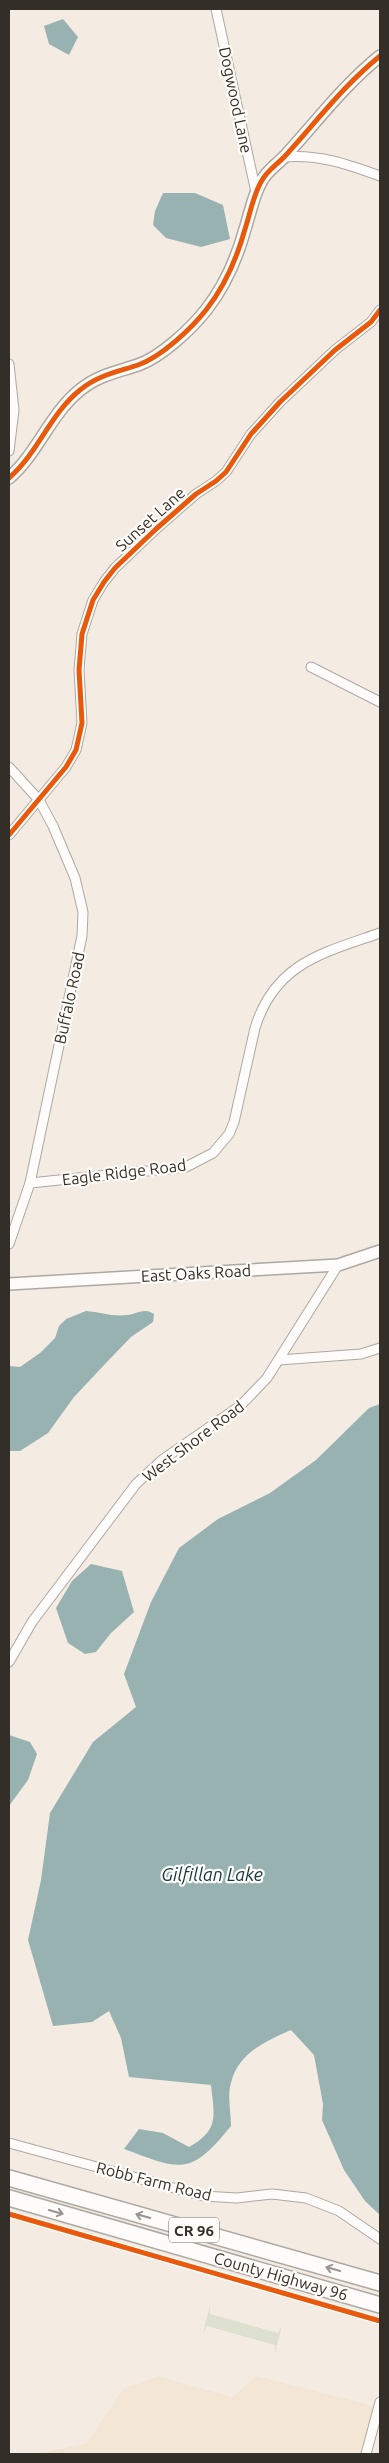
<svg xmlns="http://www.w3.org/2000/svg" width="389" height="2463" font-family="Ubuntu,sans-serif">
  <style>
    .built { fill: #f4e6d5 }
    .green { fill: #dde0ce }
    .water { fill: #98b2b1 }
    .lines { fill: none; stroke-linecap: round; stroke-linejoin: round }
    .minor-casing { stroke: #aea8a2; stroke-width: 11 }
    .tertiary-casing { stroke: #aea8a2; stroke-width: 14 }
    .primary-casing { stroke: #aea8a2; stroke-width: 18 }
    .minor { stroke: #fdfcfb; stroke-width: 9 }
    .tertiary { stroke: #fdfcfb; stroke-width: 11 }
    .primary { stroke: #fdfcfb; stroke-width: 15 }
    .cycleway-casing { stroke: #fffcf9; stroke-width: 8 }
    .cycleway { stroke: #e8590c; stroke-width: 5 }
    .oneway { stroke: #989591 }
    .labels { text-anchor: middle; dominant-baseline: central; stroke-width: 4.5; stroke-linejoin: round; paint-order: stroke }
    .shield { fill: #fffcf9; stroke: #706c66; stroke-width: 1 }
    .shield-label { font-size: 15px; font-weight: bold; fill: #332e27 }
    .street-label { font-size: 16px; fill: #332e27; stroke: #fffcf9 }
    .water-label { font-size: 18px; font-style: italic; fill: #0e393a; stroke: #fffcf9 }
  </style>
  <rect width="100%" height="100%" fill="#f4ece3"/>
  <path class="built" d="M158,2376l74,21 24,-21 122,31 -13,47h-328l50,-11 36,-54z"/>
  <path class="green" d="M210,2306v8l68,19 4,-7 -7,27v-8l-68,-19 -4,7z"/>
  <g class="water">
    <path d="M63,19l15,18 -9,18 -20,-11 -5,-18z"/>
    <path d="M163,193h32l28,12 7,34 -29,8 -35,-9 -13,-13 2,-14z"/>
    <path d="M86,1311c14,1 27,6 41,4 10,-1 18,-8 27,-1l-1,8 -22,15 -25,26 -32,34 -26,36 -28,18h-11v-85l11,1 20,-14 15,-15 4,-12 7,-7z"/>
    <path d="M380,1404v811l-15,-14 -21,-31 -22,-50 1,-16 -9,-49 -23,-25c-25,11 -53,23 -60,53 -4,12 0,30 0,43 -41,51 -50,44 -107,23l15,-20 24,4 26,14c31,-17 25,-32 22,-62l-82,-8 -8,-39 -12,-27 -17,11 -39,4 -25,-86 13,-60 9,-67 43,-71 43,-35 -12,-33 27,-72 28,-54 39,-29 52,-26 46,-33 53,-52z"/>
    <path d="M91,1564l31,7 12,41 -23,21 -15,19 -11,2 -17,-11 -12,-35 16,-27z"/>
    <path d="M9,1735l21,7 7,12 -9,26 -19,26z"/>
  </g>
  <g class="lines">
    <defs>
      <g id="minor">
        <path d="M216,9l40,183"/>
        <path d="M284,157c35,-3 63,7 96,19"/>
        <path d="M9,364l5,46 -5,41"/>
        <path d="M311,667l69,35"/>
        <path d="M9,767l30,33 14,26 22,52 8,34 -1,24 -52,247 -21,61"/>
        <path d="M9,835l57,-68 10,-17 6,-27 -3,-53 3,-36 11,-34 11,-18 11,-14 41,-39 40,-35 20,-13 10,-9 25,-38 29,-32 55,-52 36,-28 9,-12"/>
        <path d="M30,1183l156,-16 27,-14 16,-19 5,-12 21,-94c20,-65 68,-75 125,-95"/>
        <path d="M279,1360l82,-6 19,-6"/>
        <path d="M9,1662l23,-40 104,-138 26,-24 78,-54 27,-28 71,-113"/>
        <path d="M9,2143l194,53 34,2 35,-4 34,4 33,13 41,28"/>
        <path d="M366,2454l14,-52"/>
      </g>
      <g id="tertiary">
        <path d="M9,478c29,-25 41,-64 71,-88 18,-15 37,-18 58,-25 23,-8 53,-36 68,-55 19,-24 31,-52 39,-81 5,-15 8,-33 16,-47 6,-12 16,-17 25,-27 31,-34 58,-70 94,-99"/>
        <path d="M9,1284l329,-19 42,-14"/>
      </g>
      <g id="primary">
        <path d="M9,2178l371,105"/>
        <path d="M9,2198l371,107"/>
      </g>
    </defs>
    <use href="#minor" class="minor-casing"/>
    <use href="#tertiary" class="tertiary-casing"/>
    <use href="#primary" class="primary-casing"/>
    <use href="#minor" class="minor"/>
    <use href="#tertiary" class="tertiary"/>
    <use href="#primary" class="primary"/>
    <defs>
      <g id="cycleway">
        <path d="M9,478c29,-25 41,-64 71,-88 18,-15 37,-18 58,-25 23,-8 53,-36 68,-55 19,-24 31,-52 39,-81 5,-15 8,-33 16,-47 6,-12 16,-17 25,-27 31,-34 58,-70 94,-99"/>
        <path d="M9,835l57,-68 10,-17 6,-27 -3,-53 3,-36 11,-34 11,-18 11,-14 41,-39 40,-35 20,-13 10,-9 25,-38 29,-32 55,-52 36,-28 9,-12"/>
        <path d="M9,2214l371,107"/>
      </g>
    </defs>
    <use href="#cycleway" class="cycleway-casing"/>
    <use href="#cycleway" class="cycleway"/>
  </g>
  <defs><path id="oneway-shaft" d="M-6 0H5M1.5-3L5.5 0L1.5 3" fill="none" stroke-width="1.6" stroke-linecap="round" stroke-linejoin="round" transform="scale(1.25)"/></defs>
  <g class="oneway">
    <use href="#oneway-shaft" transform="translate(56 2212) rotate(16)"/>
    <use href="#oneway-shaft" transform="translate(143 2216) rotate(-164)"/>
    <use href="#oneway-shaft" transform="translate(333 2269) rotate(-164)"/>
  </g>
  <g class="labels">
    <rect class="shield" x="169" y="2217.5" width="50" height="25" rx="4"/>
    <g class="shield-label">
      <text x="194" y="2230">CR 96</text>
    </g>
    <g class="street-label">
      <text transform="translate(236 100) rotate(78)">Dogwood Lane</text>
      <text transform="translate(150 519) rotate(-42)">Sunset Lane</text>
      <text transform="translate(69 998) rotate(-78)">Buffalo Road</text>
      <text transform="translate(124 1172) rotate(-7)">Eagle Ridge Road</text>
      <text transform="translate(196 1273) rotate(-3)">East Oaks Road</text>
      <text transform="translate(193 1441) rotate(-37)">West Shore Road</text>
      <text transform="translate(154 2181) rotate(14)">Robb Farm Road</text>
      <text transform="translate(281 2276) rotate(16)">County Highway 96</text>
    </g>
    <g class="water-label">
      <text x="212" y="1874">Gilfillan Lake</text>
    </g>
  </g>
  <rect width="389" height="2463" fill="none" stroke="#332e27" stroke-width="20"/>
</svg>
